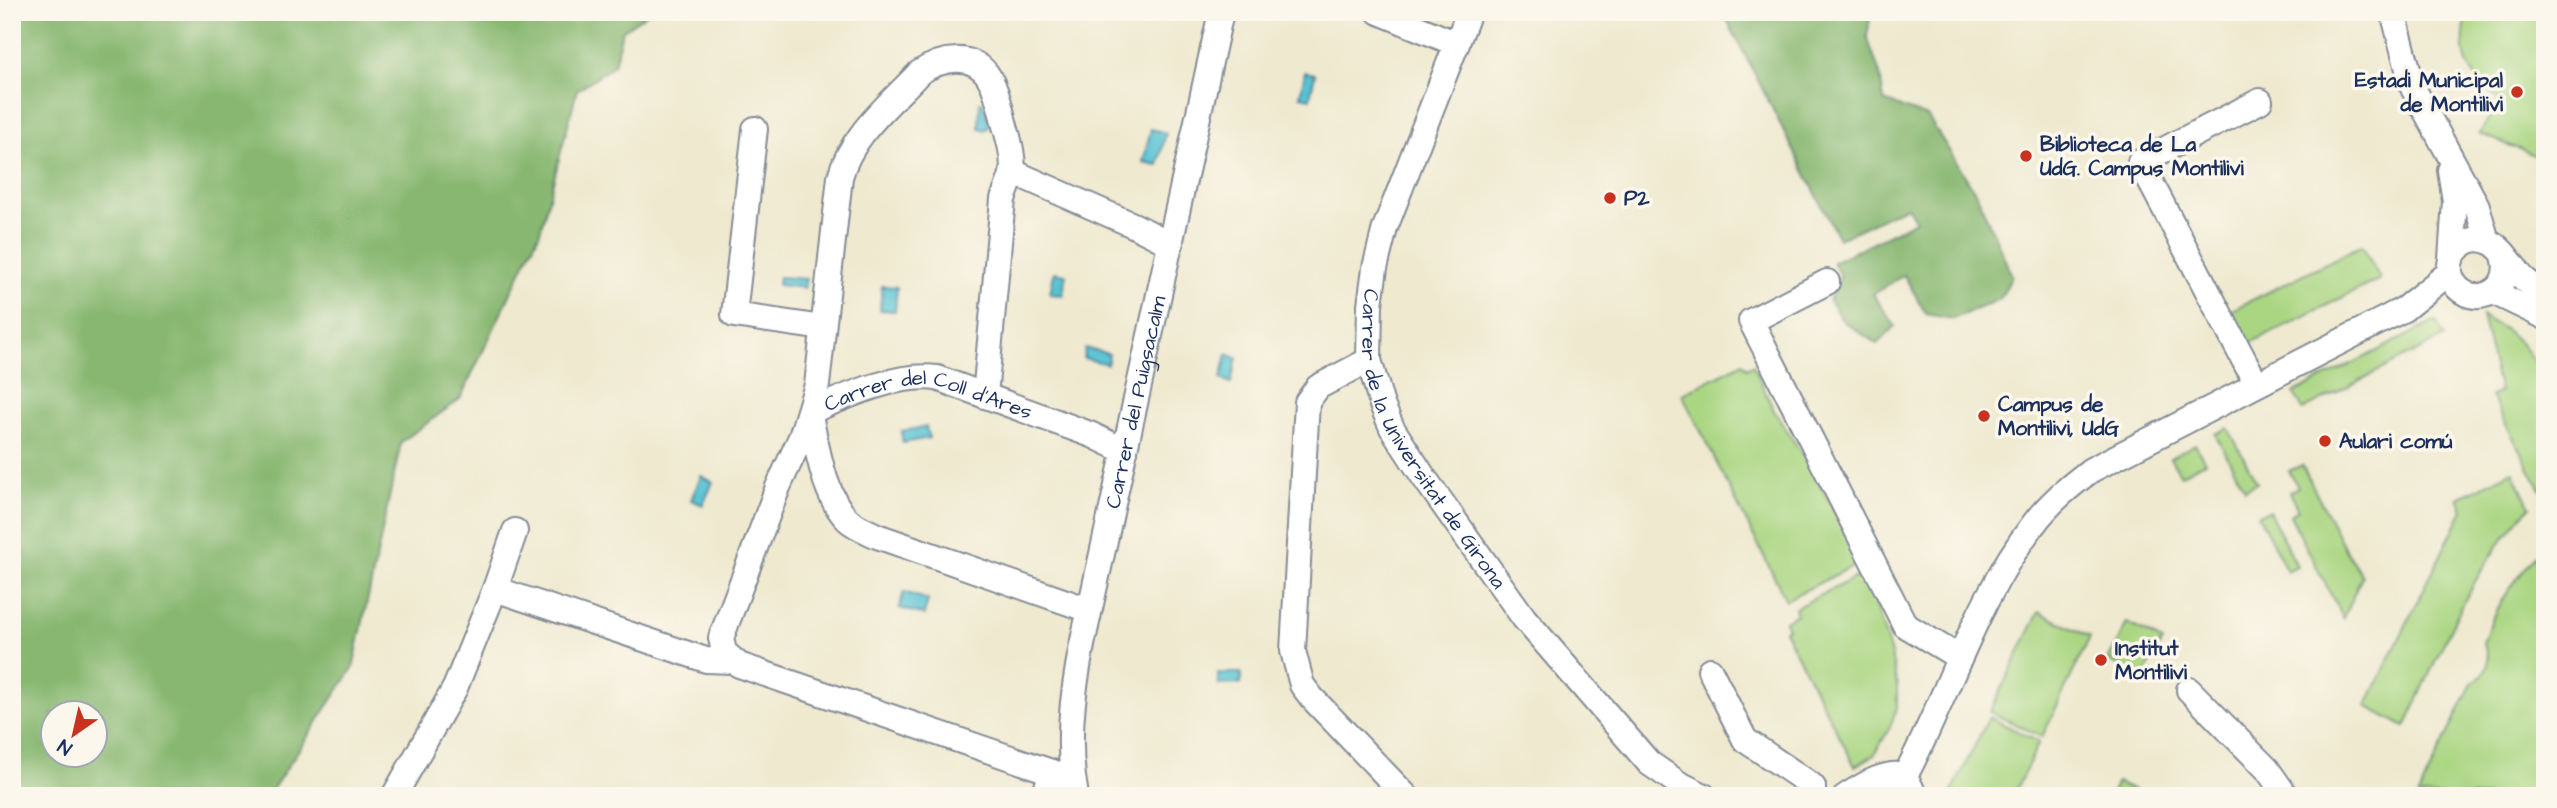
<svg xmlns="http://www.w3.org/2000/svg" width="2557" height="808" font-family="'Architects Daughter',sans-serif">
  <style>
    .green { fill: #aad682; stroke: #628270; stroke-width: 2 }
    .forest { fill: #87b770; stroke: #517367; stroke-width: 2; fill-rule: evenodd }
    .water { fill: #58c3d2; stroke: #3a7998; stroke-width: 2 }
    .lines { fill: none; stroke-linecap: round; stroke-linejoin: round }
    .minor-casing { stroke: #858c96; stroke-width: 28 }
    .minor { stroke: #fff; stroke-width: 24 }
    .poi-dot { fill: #c8321e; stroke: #fbf7ec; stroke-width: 2.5 }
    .labels { text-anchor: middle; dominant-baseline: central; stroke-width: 7; stroke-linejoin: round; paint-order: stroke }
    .poi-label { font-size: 21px; font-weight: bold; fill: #1b2f5e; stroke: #fbf7ec; text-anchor: start }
    .street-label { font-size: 21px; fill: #1b2f5e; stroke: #fbf7ec }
  </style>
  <rect width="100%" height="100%" fill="#fbf7ec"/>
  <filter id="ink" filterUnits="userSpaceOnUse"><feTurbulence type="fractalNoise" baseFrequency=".0143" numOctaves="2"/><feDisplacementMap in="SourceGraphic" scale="14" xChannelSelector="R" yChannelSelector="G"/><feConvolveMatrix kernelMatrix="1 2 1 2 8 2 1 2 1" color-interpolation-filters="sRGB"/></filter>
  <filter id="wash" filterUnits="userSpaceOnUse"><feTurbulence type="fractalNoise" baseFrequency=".00686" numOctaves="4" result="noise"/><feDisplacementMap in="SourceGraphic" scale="28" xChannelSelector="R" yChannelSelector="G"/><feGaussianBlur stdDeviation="1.57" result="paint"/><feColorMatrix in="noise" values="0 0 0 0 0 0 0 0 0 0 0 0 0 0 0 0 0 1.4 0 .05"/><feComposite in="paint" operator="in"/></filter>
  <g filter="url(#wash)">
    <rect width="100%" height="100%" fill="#efe9cf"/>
    <g class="green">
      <path d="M2467,12h78v147l-65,-25 19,-34c-35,-30 -40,-43 -32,-88z"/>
      <path d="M2362,245l18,34 -136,67 -14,-35z"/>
      <path d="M2482,316l24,14 14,13 25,32v110l-4,5 -50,-94 9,-4z"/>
      <path d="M2436,321l8,16 -141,73 -9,-17z"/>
      <path d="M1743,363l3,5 7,-3 20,44 40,62 48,91 -75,38 -104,-206z"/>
      <path d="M2228,428l29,55 -12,6 -30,-55z"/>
      <path d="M2195,444l10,18 -24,13 -11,-17z"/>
      <path d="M2302,465l45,88 15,23 -19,42 -53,-103 8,-5 -9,-18 9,-5 -9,-16z"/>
      <path d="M2513,471l17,36c-59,61 -89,144 -125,220l-39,-21 97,-196 -5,-12z"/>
      <path d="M2269,511l28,55 -10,5 -29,-56z"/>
      <path d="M2545,546v250h-127l54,-113c18,-11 20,-22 11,-40 12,-37 35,-69 62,-97z"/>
      <path d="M1866,572l25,82 6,32v21l-7,20 -16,28 -19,11 -71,-136 4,-2 -3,-7 12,-7 -2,-6z"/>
      <path d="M2039,612l51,25 -48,100 -52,-25z"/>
      <path d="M2127,623l35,18 -19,37 -35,-17z"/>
      <path d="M1989,717l50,25 -26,54h-63z"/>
      <path d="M2117,782l29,14h-36z"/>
    </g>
    <g class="forest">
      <path d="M12,12h637l-27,19 -8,34 -37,25 -37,142 -80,167 -59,43 -48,226 -85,128h-256zM52,714h42v42h-42z"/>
      <path d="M1723,12h148l-4,25 13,37 4,27 44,16 49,78 35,81 -12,23 -47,20 -27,-5 -22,-39 -31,19 22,32 -18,18 -34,-23 -14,-20 11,-25 -7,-14 83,-41 -9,-15 -68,33z"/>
    </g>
    <g class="water">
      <path d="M1305,72l10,2 -5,24 -10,-2z"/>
      <path d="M980,102l4,1 6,23 -5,4 -6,-2z"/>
      <path d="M1151,129l15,4 -8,32 -15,-3z"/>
      <path d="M1054,272l12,2 -3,21 -13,-1z"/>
      <path d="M779,277l27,2 -2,9 -26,-3z"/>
      <path d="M882,286l15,1 -2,24 -15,-1z"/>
      <path d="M1085,348l24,6 -2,10 -24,-6z"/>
      <path d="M1227,354l10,4 -6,25 -10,-4z"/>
      <path d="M926,427l3,11 -26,5 -2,-12z"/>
      <path d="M701,476l12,6 -10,23 -12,-5z"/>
      <path d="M904,592l24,8 -4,15 -25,-7z"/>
      <path d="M1218,673h23v11l-22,1z"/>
    </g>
  </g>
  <g filter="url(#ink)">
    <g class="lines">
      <defs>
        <g id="minor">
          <path d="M1379,12l78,32"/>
          <path id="s1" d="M1469,12l-84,216 -10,40 -5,37 -1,55 13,45 10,23 31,48 101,142 125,145 29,20 26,13"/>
          <path d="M2393,12l20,76 64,118 10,35"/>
          <path d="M755,129l-21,186 89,13"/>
          <path d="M2450,170l5,31 -4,58"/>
          <path d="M1013,172l120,53 38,19"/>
          <path d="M2504,256c12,40 -41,56 -53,20 -7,-23 18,-44 39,-34 14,7 23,25 33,36 6,6 15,11 22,16"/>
          <path d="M1827,282l-76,39 154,304 55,33"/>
          <path d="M2493,292l52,25"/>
          <path d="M1369,360l-51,27 -11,15 -14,249 9,34 10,13 94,98"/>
          <path d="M2256,383l-116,-221 120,-61"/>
          <path d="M985,396l18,-197c3,-8 7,-17 9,-25 3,-14 -3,-35 -7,-48 -4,-15 -7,-33 -15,-47 -16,-28 -49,-21 -71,-6 -29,31 -68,62 -79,104l-23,208 -16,52 -23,50 -57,151 3,14 15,13 333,114"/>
          <path d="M495,589l211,71 26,1"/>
          <path id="s2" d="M1089,610l-212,-74c-10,-5 -21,-9 -29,-16 -25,-24 -31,-76 -39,-108 37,-16 87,-39 128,-34l155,57 33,16"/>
          <path d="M1710,670l35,70 65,44 3,3v9"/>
          <path d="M2189,690l78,79 19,27"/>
          <path d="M1905,776c44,-82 71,-177 128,-251 16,-22 37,-39 58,-55l313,-161 46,-37"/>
          <path d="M394,796l61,-108 40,-99 20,-58"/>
          <path d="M1045,796l6,-24"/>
          <path id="s3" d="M1076,796c-10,-51 -4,-100 6,-151l139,-633"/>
          <path d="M1846,796c16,-10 40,-26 59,-20l10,20"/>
        </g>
      </defs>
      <use href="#minor" class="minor-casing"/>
      <use href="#minor" class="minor"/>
    </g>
  </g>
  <g class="poi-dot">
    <circle cx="2517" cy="92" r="7"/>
    <circle cx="2026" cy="156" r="7"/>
    <circle cx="1610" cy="198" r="7"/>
    <circle cx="1984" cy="416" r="7"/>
    <circle cx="2325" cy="441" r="7"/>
    <circle cx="2101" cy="660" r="7"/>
  </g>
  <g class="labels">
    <g class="poi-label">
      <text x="2503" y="80" text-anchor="end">Estadi Municipal<tspan x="2503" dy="24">de Montilivi</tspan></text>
      <text x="2040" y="144">Biblioteca de La<tspan x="2040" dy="24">UdG. Campus Montilivi</tspan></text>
      <text x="1624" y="198">P2</text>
      <text x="1998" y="404">Campus de<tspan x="1998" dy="24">Montilivi, UdG</tspan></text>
      <text x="2339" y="441">Aulari comú</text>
      <text x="2115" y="648">Institut<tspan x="2115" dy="24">Montilivi</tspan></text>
    </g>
    <g class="street-label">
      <text stroke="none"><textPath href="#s3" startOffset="401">Carrer del Puigsacalm</textPath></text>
      <text stroke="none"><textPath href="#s2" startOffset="500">Carrer del Coll d'Ares</textPath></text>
      <text stroke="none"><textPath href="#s1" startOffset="462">Carrer de la Universitat de Girona</textPath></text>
    </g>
  </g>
  <rect width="2557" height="808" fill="none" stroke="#fbf7ec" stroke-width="42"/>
  <g transform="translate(74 734) rotate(214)"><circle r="33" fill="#fbf7ec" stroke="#a1a7b3" stroke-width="2"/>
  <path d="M0-5L12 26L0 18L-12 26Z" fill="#c8321e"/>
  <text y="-10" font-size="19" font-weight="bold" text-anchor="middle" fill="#1b2f5e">N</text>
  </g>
</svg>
